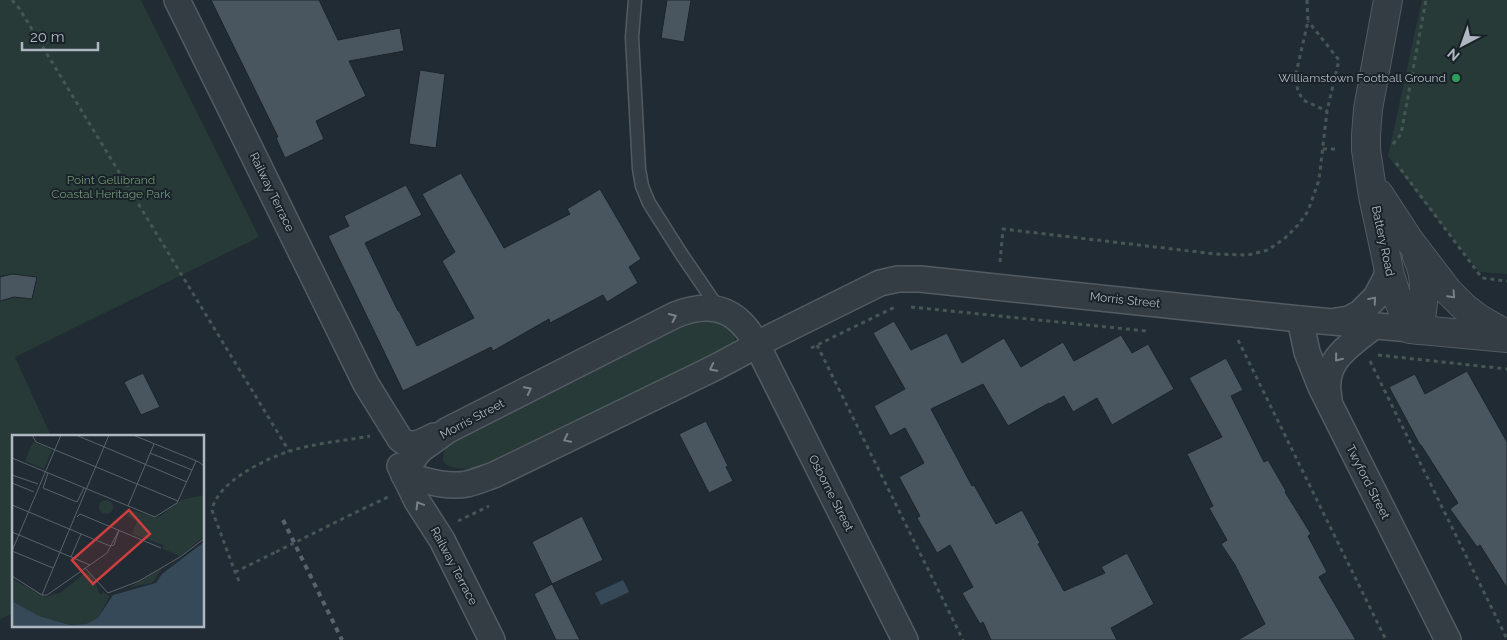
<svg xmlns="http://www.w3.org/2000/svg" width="1507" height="640" font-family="Raleway,sans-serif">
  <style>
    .green { fill: #273a38 }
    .water { fill: #364959 }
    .building { fill: #4a565f; stroke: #1c242b }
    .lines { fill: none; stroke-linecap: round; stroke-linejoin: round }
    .service-casing { stroke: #525b62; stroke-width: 15 }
    .minor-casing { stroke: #525b62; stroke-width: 28 }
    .tertiary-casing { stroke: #525b62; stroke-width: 30 }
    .path { stroke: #455655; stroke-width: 3; stroke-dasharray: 4 4; stroke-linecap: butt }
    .service { stroke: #343d44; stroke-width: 12 }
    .minor { stroke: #343d44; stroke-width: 25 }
    .tertiary { stroke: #343d44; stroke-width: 28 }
    .rail { stroke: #59636d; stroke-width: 4; stroke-dasharray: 5 5; stroke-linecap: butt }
    .path-bridge { stroke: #455655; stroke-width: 3; stroke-dasharray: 4 4; stroke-linecap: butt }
    .oneway { stroke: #788189 }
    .leisure-dot { fill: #2e9e5b; stroke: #1a2229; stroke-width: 2 }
    .labels { text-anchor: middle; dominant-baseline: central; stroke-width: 4; stroke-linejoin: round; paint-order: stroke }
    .poi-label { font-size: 12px; fill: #afb8c1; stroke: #1a2229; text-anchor: end }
    .park-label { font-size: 12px; fill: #709574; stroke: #1a2229 }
    .street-label { font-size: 12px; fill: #afb8c1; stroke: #1a2229 }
    .inset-road { fill: none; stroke: #5a636c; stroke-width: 1 }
    .view { fill: #d03e3f; fill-opacity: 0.15; stroke: #d03e3f; stroke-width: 2.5 }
    .inset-edge { fill: none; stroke: #afb8c1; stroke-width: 2.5 }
  </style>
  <rect width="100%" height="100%" fill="#212b33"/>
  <g class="green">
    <path d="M0,0h141l118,237 -244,120 36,79h-37v177l-14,6z"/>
    <path d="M1422,0h85v274l-28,-2 -91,-116z"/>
    <path d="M689,319c16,1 40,-1 46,19l-1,6 -3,3 -246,119c-14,3 -29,5 -41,-3 -3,-8 1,-14 6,-21z"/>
  </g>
  <path class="water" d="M623,580l6,12 -28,13 -6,-12z"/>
  <g class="building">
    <path d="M211,0h108l19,40 62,-12 4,23 -55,10 17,35 -50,25 8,18 -39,19 -9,-20 2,-1z"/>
    <path d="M667,0h24l-7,42 -23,-4z"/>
    <path d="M420,70l25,4 -9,74 -27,-4z"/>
    <path d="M461,173l43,75 66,-34 -3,-5 33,-20 41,70 -12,8 9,16 -31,19 -4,-7 -53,28 -1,-4 -56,32 -2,-4 -88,44 -75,-155 21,-10 -5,-10 62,-31 16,30 -57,28 33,68h1l18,35 57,-28 -32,-57 13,-9 -33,-58z"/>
    <path d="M12,274l25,3 -5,22 -18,-2 -14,4v-24z"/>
    <path d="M894,321l17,29 36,-17 15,30 42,-25 17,29 42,-25 11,19 47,-26 11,18 16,-9 26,45 -62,36 -15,-27 -24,14 -9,-16 -14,8 -1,-1 -41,23 -25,-42 -52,25 41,77 2,-1 22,39 26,-14 18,33 -2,1 26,47 41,-18 -4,-6 26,-14 27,51 -43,24 6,12h-126l-8,-18 -3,2 -18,-31 11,-6 -23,-42 -13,8 -20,-35 3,-2 -21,-39 25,-14 -19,-35 -15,8 -16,-30 31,-17 -32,-56z"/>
    <path d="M1226,358l17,32 -12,6 33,66 4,-2 18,31 -1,1 26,42 -3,2 19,36 -8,5 37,63h-118l27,-16 -30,-59 -14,-21 6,-4 -18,-32 4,-2 -26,-52 35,-17 -33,-59z"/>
    <path d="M1467,371l40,71v146l-27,-43 -3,2 -27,-38 8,-6 -37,-58h-1l-31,-58 26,-13 10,20z"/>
    <path d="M143,373l17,34 -19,8 -17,-33z"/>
    <path d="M706,421l22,45 -2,1 7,14 -24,12 -30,-59z"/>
    <path d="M582,516l21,44 -51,24 -20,-42z"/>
    <path d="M552,584l28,56h-24l-22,-46z"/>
  </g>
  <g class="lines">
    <defs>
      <path id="service" d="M635,0l-3,37 7,132 3,17 7,17 33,52 37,54"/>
      <g id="minor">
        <path d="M177,0l189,384 34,55c11,10 22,3 34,-3"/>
        <path d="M1300,319l7,33 14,35 127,253"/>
        <path d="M1336,321l13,-2 11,-6 16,-16 11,-21 1,-16"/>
        <path d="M1329,399c-8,-38 19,-52 45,-73"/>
        <path d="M400,466l17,35 25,39 50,100"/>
        <path d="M905,640l-148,-295c-19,-36 -44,-45 -82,-30l-227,115 -28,20 -6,8 -10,17c20,5 42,13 63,9 9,-2 18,-6 27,-9l214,-104c22,-11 43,-23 65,-35l107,-53 18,-4h22l380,40 110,10"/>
      </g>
      <g id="tertiary">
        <path d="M1388,0l-20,109 -2,26v15l7,46 17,79 6,19 14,35 97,9"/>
        <path d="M1379,194l30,46 39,51 16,16 14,11 28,16"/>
        <path d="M1417,257c12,23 6,48 2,73"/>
      </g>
    </defs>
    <use href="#service" class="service-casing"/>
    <use href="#minor" class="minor-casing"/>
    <use href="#tertiary" class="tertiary-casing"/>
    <g class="path">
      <path d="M12,0l7,8 270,443"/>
      <path d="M1307,0l1,21 -13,57 3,13 5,9 24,11"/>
      <path d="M1393,144l8,-10 25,-134"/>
      <path d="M1323,149h16"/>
      <path d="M1396,163l86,115 25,3"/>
      <path d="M1000,262l3,-33 212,25 33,1 20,-5 17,-12 13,-13 10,-14 11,-31 8,-69 12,-51 -31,-39"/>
      <path d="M911,307l235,24"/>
      <path d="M1238,340l148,300"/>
      <path d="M817,345l146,295"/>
      <path d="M811,348l84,-41"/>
      <path d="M1378,355l129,14"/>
      <path d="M1370,361l137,278"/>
      <path d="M348,516l40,-19"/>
      <path d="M458,521l31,-15"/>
      <path d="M235,572l41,-20"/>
      <path d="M239,581l-4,-9 -23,-62c5,-28 53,-51 78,-59 25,-8 53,-10 80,-15"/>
    </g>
    <use href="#service" class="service"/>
    <use href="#minor" class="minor"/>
    <use href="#tertiary" class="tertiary"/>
    <path class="rail" d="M283,520l59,120"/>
    <path class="path-bridge" d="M276,552l72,-36"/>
  </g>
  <defs><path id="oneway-chevron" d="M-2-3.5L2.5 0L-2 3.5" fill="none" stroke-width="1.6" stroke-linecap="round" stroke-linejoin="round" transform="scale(1.25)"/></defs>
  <g class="oneway">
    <use href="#oneway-chevron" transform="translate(1452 295) rotate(47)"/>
    <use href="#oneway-chevron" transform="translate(1373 300) rotate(-50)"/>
    <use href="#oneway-chevron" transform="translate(673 317) rotate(-25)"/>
    <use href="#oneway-chevron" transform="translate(1338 358) rotate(129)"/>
    <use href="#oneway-chevron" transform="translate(713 368) rotate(153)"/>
    <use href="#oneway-chevron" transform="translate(528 390) rotate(-27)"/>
    <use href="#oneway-chevron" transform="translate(567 439) rotate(154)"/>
    <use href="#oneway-chevron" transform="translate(419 505) rotate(-121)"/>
  </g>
  <circle class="leisure-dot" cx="1456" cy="78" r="5"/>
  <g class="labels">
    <g class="poi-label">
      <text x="1446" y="78">Williamstown Football Ground</text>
    </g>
    <g class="park-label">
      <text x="111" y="180">Point Gellibrand<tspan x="111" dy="14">Coastal Heritage Park</tspan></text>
    </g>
    <g class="street-label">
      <text transform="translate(272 192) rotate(64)">Railway Terrace</text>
      <text transform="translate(1383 241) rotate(78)">Battery Road</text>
      <text transform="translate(1125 300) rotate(6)">Morris Street</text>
      <text transform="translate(472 419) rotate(-28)">Morris Street</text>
      <text transform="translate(1368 482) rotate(63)">Twyford Street</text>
      <text transform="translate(831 493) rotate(63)">Osborne Street</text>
      <text transform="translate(454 566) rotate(62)">Railway Terrace</text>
    </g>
  </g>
  <g transform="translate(12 435)">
    <rect width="192" height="192" fill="#212b33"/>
    <path d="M21,7l19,8 -8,19 -19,-8zM192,60v42l-24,19 -17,-7v-4l-31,-11 5,-13 -10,-5 3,-6 28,8 23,-18zM87 72a7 7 0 1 1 14 0a7 7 0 1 1-14 0ZM149,135l-9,13 -22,4 31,-18zM73,138l7,1 8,21 3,-3 7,4 -12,22 -12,6 -16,1 -31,-9 -27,-15v-22l34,18 14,-4z" fill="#273a38"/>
    <path d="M192,107v85h-192v-26l27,15 31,9 16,-1 12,-6 15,-23 43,-12 6,-9z" fill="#364959"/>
    <path class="inset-road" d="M20,0l4,7 142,59M64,0l111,47M121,0l66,27 6,5M138,18l42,17M0,23l143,59 22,-14 19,-42M36,38l-5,15 34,14 7,-14M0,40l26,9M0,48l22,9M0,70l98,41M116,71l26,-62M65,82l3,-3 81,34M0,97l78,33M98,111l4,-1 5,-15M0,116l49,-116M0,116l41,17M59,122l10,-23M73,133l23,25 31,-12 41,-24 25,-19M0,141l30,19M30,160l67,-160M30,160h5l60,-42 12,-23"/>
    <path class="view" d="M117,75l21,24 -57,50 -21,-24z"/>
    <rect width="192" height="192" class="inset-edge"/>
  </g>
  <g transform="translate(1462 45) rotate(221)" stroke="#1a2229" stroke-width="4" paint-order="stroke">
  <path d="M0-4L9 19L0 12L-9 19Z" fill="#afb8c1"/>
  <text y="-8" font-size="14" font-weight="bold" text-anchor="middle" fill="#afb8c1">N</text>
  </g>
  <path d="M22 42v8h76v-8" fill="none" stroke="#afb8c1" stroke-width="2.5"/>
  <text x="30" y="42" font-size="15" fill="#afb8c1" stroke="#1a2229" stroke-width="4" paint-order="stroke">20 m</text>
</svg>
